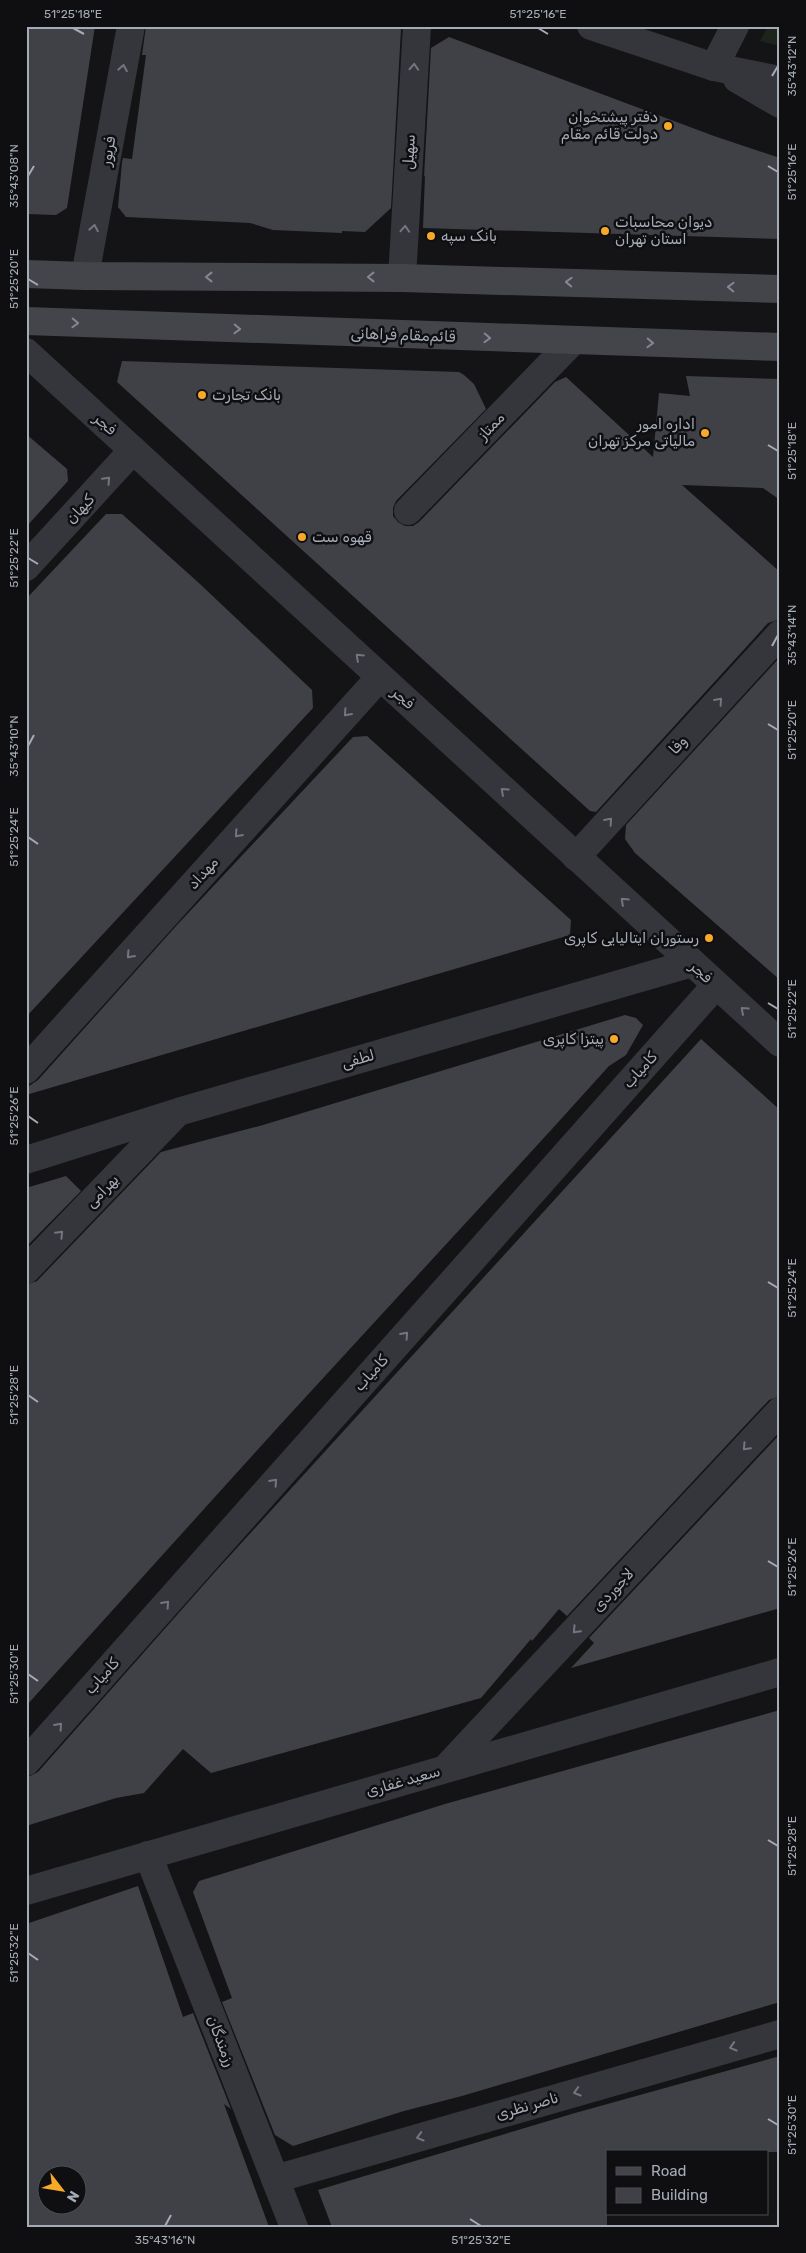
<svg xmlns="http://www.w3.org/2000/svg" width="806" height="2253" font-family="Rubik,'Noto Naskh Arabic',sans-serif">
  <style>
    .green { fill: #1c241c }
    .building { fill: #404146; fill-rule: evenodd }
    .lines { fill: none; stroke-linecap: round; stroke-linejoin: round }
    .minor { stroke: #35363b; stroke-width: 28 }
    .tertiary { stroke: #35363b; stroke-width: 28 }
    .secondary { stroke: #43454b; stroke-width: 28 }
    .oneway { stroke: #73767f }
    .oneway2 { stroke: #838791 }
    .ticks { fill: none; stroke: #a5abb7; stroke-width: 2 }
    .poi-dot { fill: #f9a928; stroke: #0f0f11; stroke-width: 2 }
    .labels { text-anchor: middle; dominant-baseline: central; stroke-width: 5; stroke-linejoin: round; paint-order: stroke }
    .poi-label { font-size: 15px; fill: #a5abb7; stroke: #0f0f11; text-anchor: end }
    .street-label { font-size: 15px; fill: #a5abb7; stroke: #0f0f11 }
    .neatline { fill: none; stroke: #a5abb7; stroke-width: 2 }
    .ticks-label { font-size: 12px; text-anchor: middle; fill: #a5abb7 }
  </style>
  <rect width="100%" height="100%" fill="#141416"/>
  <path class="green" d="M768,26h12v20l-20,-5z"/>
  <g class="building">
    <path d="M26,26h69l-28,182 -11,7 -30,-1z"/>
    <path d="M146,26h253l2,3 -10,179 -26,24 -23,-1v2l-69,-3 -23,-7 -124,-6 -8,-10 4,-45 1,-4 9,1 14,-104h-4z"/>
    <path d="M449,37l265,99 66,22v81l-357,-11 2,-53 -1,2 7,-129z"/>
    <path d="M122,361l337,11 5,3 10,9 12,25 -90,92 -3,7v8l5,6 7,4h8l6,-4 136,-140 11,-5 87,80 6,-64 31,3 -4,-20 94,3v121l-17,-12 -81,-3 98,87v47l-12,4 -172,189 -6,-1 -473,-429z"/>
    <path d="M26,434l41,35 1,12 -42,46z"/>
    <path d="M106,514h16l78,70 112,106 1,18 -287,309v-418z"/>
    <path d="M780,657v323l-145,-127 -10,-14 1,-14z"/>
    <path d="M367,736l204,184 -1,15 -544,160v-7l12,-8 139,-155 176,-188z"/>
    <path d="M625,1015l11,3 7,7 -17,30 -17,11 -57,63 -272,296 -254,281v-421l11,-4 124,-129 102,-27z"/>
    <path d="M701,1039l79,71v286l-11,4 -202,216 -8,-7 -27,32 -1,-2 -50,59 -270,75 -28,-24 -39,44 -28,5 -90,28v-48l12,-6 177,-200z"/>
    <path d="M66,1176l15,15 -55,56v-59z"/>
    <path d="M780,1434v174l-209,60 23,-25 -5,-5z"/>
    <path d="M780,1710v292l-318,94 -58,15 -111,35 -18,-11 -53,-133 10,-4 -39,-106 6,-11 246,-77z"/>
    <path d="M138,1886l45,131 10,-4 38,96 -7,-5 45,123h-243v-303zM48,2176h30v30h-30z"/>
    <path d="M780,2056v96h-173v75h-275l-14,-37 257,-77z"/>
  </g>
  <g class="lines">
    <g class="minor">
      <path d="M714,67l21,-41"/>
      <path d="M85,276l46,-250"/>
      <path d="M402,278l15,-252"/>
      <path d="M408,511l165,-170"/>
      <path d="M26,567l107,-117"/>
      <path d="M576,857l204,-223"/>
      <path d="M26,1070l354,-393"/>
      <path d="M26,1160l152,-48 514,-149"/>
      <path d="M26,1270l150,-156"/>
      <path d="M26,1762l690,-777"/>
      <path d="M446,1768l334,-357"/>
      <path d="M148,1855l146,372"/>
      <path d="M26,1891l754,-219"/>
      <path d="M275,2179l505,-145"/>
    </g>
    <g class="tertiary">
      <path d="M591,26l123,41 66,13"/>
      <path d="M737,79l43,25"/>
      <path d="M26,352l754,691"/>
    </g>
    <g class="secondary">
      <path d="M26,274l59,2 317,2 378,11"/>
      <path d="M26,321l754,26"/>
    </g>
  </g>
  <defs><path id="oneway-chevron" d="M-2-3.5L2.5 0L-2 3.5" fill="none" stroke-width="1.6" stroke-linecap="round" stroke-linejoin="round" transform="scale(1.25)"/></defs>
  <g class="oneway">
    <use href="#oneway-chevron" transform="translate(414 67) rotate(-87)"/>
    <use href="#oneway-chevron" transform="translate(123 68) rotate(-80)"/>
    <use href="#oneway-chevron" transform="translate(94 228) rotate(-80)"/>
    <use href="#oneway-chevron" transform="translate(405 229) rotate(-87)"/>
    <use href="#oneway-chevron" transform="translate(107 480) rotate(-47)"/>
    <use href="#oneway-chevron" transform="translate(359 657) rotate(-137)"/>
    <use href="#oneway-chevron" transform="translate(719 701) rotate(-48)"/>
    <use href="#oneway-chevron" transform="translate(347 713) rotate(132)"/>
    <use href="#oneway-chevron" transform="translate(504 791) rotate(-138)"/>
    <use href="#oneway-chevron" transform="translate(609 821) rotate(-48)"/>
    <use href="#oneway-chevron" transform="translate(238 834) rotate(132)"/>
    <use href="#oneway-chevron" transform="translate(624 901) rotate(-137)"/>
    <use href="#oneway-chevron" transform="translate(130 955) rotate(132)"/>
    <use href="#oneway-chevron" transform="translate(744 1010) rotate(-138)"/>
    <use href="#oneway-chevron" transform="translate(60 1234) rotate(-46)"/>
    <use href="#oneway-chevron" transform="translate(405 1335) rotate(-48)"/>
    <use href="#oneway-chevron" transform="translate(746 1447) rotate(133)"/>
    <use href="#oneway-chevron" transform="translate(274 1482) rotate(-48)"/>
    <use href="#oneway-chevron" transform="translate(166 1604) rotate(-48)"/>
    <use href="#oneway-chevron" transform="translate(576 1630) rotate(133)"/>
    <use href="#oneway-chevron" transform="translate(59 1726) rotate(-48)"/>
    <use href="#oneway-chevron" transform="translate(733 2047) rotate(164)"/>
    <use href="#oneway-chevron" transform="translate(577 2092) rotate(164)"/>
    <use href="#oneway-chevron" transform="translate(420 2137) rotate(164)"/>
  </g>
  <g class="oneway2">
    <use href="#oneway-chevron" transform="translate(209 277) rotate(-180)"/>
    <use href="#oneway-chevron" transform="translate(371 277) rotate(-180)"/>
    <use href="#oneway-chevron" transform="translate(569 282) rotate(-178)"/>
    <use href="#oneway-chevron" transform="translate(731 287) rotate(-178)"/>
    <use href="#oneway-chevron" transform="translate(75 323) rotate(2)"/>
    <use href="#oneway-chevron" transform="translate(237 329) rotate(2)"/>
    <use href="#oneway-chevron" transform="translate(487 338) rotate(2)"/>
    <use href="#oneway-chevron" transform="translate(650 343) rotate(2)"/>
  </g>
  <path class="ticks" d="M73,28l11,6M538,28l10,6M772,76l6,-10M768,166l10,6M28,176l6,-10M28,279l10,6M768,445l10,6M28,558l10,6M772,646l6,-11M768,724l10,6M28,746l6,-11M28,837l10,7M768,1003l10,6M28,1116l10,7M768,1282l10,6M28,1395l10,7M768,1561l10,6M28,1674l10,7M768,1840l10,6M28,1953l10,7M768,2119l10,6M470,2219l11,7M165,2226l6,-11"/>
  <g class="poi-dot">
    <circle cx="668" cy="126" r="5"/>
    <circle cx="605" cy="231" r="5"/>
    <circle cx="431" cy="236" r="5"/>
    <circle cx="202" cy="395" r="5"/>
    <circle cx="705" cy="433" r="5"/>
    <circle cx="302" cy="537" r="5"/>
    <circle cx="709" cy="938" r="5"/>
    <circle cx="614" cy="1039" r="5"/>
  </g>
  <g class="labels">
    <g class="poi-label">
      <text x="658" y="117">دفتر پیشتخوان<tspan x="658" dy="17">دولت قائم مقام</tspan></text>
      <text x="615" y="222" text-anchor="start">دیوان محاسبات<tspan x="615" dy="17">استان تهران</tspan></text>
      <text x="441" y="236" text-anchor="start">بانک سپه</text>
      <text x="212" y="395" text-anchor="start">بانک تجارت</text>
      <text x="695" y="424">اداره امور<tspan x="695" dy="17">مالیاتی مرکز تهران</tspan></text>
      <text x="312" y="537" text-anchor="start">قهوه ست</text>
      <text x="699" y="938">رستوران ایتالیایی کاپری</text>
      <text x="604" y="1039">پیتزا کاپری</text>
    </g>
    <g class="street-label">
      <text transform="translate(108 151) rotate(-80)">فریور</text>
      <text transform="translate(409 152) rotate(-87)">سهیل</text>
      <text transform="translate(403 335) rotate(2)">قائم‌مقام فراهانی</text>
      <text transform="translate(105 424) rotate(42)">فجر</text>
      <text transform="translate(491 426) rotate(-46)">ممتاز</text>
      <text transform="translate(80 509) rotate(-47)">کیهان</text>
      <text transform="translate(403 698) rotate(42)">فجر</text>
      <text transform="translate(678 745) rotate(-48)">وفا</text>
      <text transform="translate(203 873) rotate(-48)">مهداد</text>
      <text transform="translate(701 972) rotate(43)">فجر</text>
      <text transform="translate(358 1059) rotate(-16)">لطفی</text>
      <text transform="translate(640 1070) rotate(-48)">کامیاب</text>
      <text transform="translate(102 1191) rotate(-46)">بهرامی</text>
      <text transform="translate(371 1373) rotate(-48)">کامیاب</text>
      <text transform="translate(613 1590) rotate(-47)">لاجوردی</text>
      <text transform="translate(102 1676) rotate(-48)">کامیاب</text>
      <text transform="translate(403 1781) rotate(-16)">سعید غفاری</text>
      <text transform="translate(221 2041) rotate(69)">رزمندگان</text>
      <text transform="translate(527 2106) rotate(-16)">ناصر نظری</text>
    </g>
  </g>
  <rect width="806" height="2253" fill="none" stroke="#0f0f11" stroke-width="55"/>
  <rect x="606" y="2150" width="162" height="65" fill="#0f0f11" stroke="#4b4d53"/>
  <rect x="616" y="2167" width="25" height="8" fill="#43454b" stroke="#4b4d53"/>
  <text x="651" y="2176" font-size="15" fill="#a5abb7">Road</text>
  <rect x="616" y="2188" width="25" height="15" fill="#404146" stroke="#4b4d53"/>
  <text x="651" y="2200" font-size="15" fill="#a5abb7">Building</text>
  <g transform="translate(62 2190) rotate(121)"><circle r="24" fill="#0f0f11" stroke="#4b4d53"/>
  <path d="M0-4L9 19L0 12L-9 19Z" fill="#f9a928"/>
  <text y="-8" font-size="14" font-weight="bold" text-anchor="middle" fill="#a5abb7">N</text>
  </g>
  <rect x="28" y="28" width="750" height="2198" class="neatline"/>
  <g class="ticks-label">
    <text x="73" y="18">51°25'18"E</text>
    <text x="538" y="18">51°25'16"E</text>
    <text transform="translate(792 66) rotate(-90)" y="4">35°43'12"N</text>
    <text transform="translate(792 172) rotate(-90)" y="4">51°25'16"E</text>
    <text transform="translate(14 176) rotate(-90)" y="4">35°43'08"N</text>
    <text transform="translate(14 279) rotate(-90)" y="4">51°25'20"E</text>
    <text transform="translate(792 451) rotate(-90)" y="4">51°25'18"E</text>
    <text transform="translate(14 558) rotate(-90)" y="4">51°25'22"E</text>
    <text transform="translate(792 635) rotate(-90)" y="4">35°43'14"N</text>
    <text transform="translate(792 730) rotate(-90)" y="4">51°25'20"E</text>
    <text transform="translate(14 746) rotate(-90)" y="4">35°43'10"N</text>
    <text transform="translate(14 837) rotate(-90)" y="4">51°25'24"E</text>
    <text transform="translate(792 1009) rotate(-90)" y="4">51°25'22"E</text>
    <text transform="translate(14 1116) rotate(-90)" y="4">51°25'26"E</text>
    <text transform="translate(792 1288) rotate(-90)" y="4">51°25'24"E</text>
    <text transform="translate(14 1395) rotate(-90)" y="4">51°25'28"E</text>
    <text transform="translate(792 1567) rotate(-90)" y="4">51°25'26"E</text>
    <text transform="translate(14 1674) rotate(-90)" y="4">51°25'30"E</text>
    <text transform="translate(792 1846) rotate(-90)" y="4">51°25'28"E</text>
    <text transform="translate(14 1953) rotate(-90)" y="4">51°25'32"E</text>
    <text transform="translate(792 2125) rotate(-90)" y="4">51°25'30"E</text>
    <text x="165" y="2244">35°43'16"N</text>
    <text x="481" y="2244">51°25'32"E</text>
  </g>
</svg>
